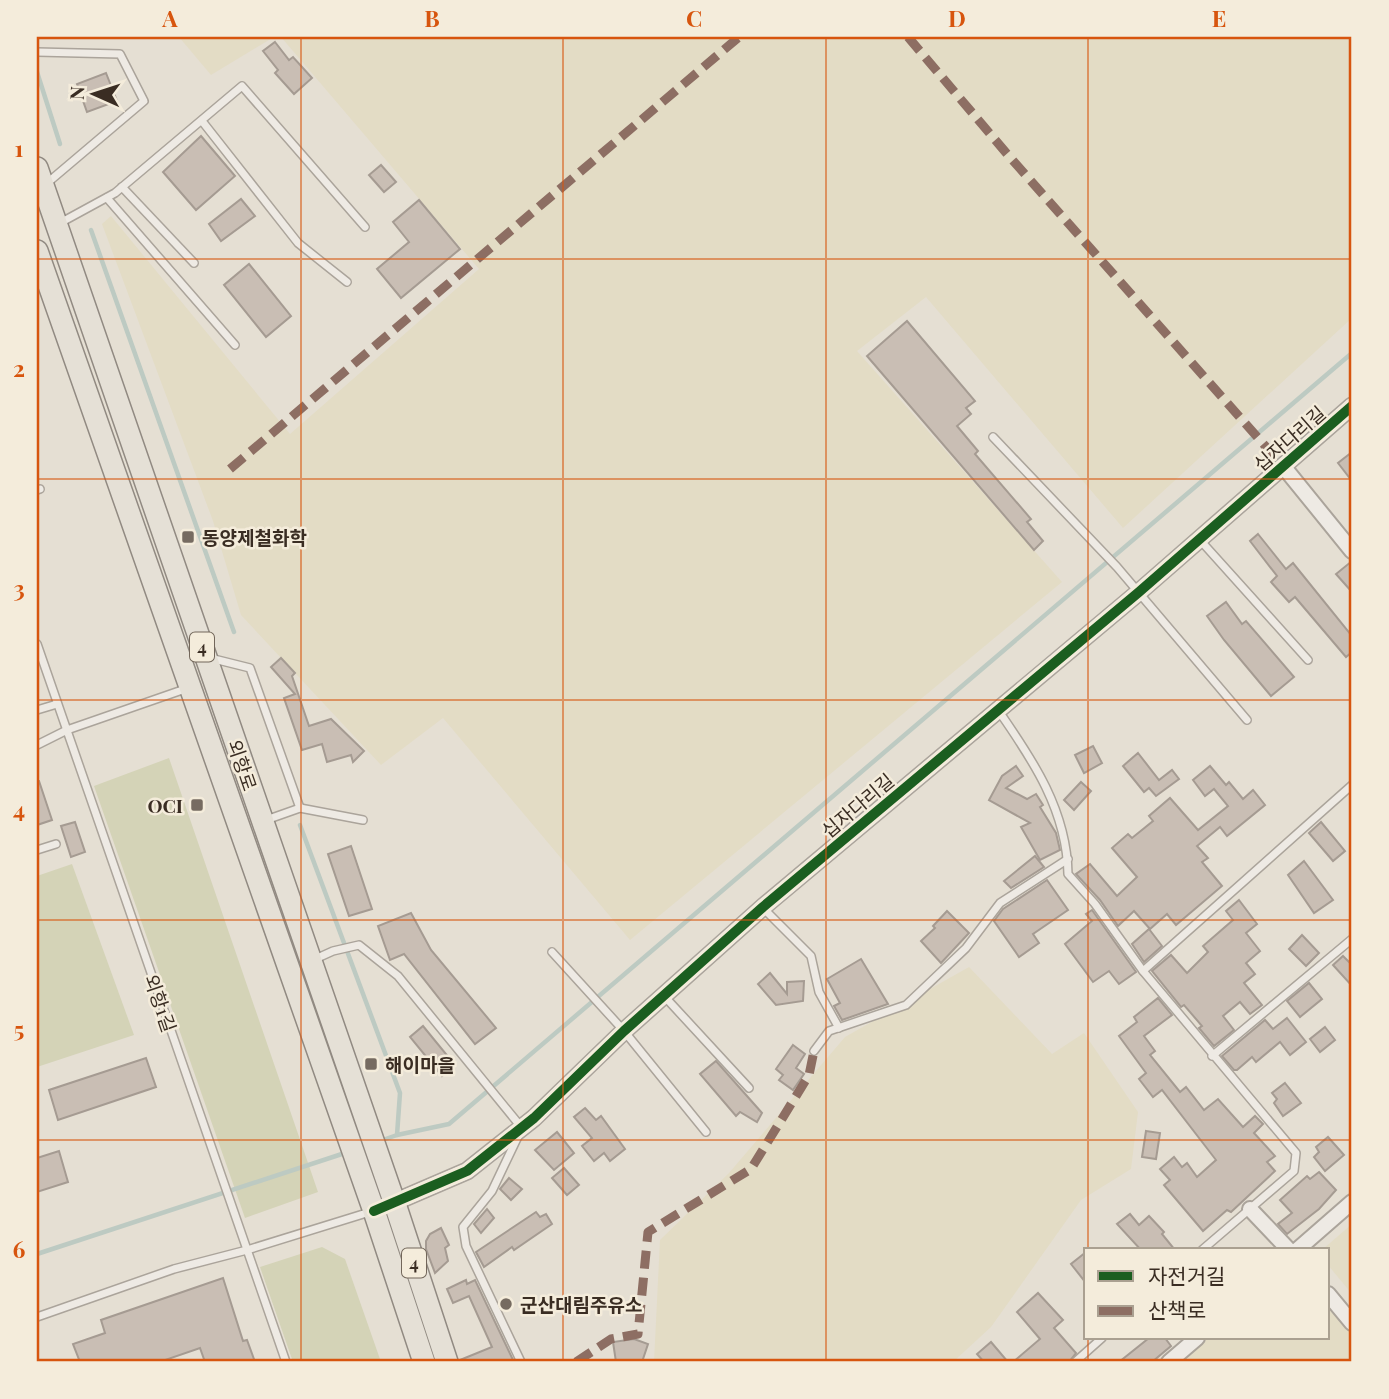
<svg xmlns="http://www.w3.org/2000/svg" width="1389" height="1399" font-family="'Playfair Display','Noto Sans KR',serif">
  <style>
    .farmland { fill: #e3dcc5 }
    .green { fill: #d4d3b7 }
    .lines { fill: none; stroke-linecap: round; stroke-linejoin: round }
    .stream { stroke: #bdcac2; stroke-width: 4.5 }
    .building { fill: #c9beb4; stroke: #a59b92; stroke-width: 2 }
    .service-casing { stroke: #aba49b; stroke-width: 10 }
    .minor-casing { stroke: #aba49b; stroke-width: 18 }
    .tertiary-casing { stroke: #aba49b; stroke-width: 19 }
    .primary-casing { stroke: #918a82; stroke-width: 24 }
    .service { stroke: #eeeae4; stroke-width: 7 }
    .minor { stroke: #eeeae4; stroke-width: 14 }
    .tertiary { stroke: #eeeae4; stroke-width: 16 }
    .primary { stroke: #e5e0d6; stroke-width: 21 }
    .quiet { stroke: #8d6e63; stroke-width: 9; stroke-dasharray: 18 9; stroke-linecap: butt }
    .cycleway-casing { stroke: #f4ecdb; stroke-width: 15 }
    .cycleway { stroke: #1b5e20; stroke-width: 10 }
    .grid { fill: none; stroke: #d7550e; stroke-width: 2; stroke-opacity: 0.55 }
    .poi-dot { fill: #766b61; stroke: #f4ecdb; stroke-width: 2.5 }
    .labels { text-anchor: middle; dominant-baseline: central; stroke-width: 5; stroke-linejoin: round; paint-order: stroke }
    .shield { fill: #f4ecdb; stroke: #72665a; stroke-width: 2 }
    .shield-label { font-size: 18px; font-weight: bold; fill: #3a2d23 }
    .street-label { font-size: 19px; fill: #3a2d23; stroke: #f4ecdb }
    .poi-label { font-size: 19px; font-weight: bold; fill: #3a2d23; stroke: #f4ecdb; text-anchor: start }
    .neatline { fill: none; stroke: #d7550e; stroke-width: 2.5 }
    .grid-label { font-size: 23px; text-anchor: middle; font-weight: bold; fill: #d7550e }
  </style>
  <rect width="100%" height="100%" fill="#e5dfd3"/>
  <g class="farmland">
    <path d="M179,37h95l-63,38z"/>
    <path d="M281,37h1071v281l-229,210 -197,-231 -69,54 205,231 -432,358 -187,-222 -62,47 -140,-150 -28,-94 -111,-297 9,-8 179,218 189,-165z"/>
    <path d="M969,967l83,87 32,-21 54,79 -7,57 -50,31 -90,127 -38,35h-299l6,-122 69,-67 116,-136z"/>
    <path d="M1352,1224v70l-24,-29v-15h-6z"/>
    <path d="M1328,1306l24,28v28h-174l28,-24h122z"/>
  </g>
  <g class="green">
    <path d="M169,758l149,434 -73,26 -151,-432z"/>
    <path d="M72,864l62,171 -97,32v-191z"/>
    <path d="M322,1247l23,12 36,103h-88l-33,-95z"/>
  </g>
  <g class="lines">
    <g class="stream">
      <path d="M37,72l23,72"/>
      <path d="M91,230l143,402"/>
      <path d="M300,825l100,268 -3,42"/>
      <path d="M380,1141l17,-6 52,-11 903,-771"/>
      <path d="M37,1254l311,-102"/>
    </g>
  </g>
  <g class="building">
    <path d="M275,42l14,18 4,-3 19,21 -18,16 -19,-21 3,-3 -15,-19z"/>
    <path d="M106,73l11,28 -30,11 -10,-28z"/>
    <path d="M201,136l34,40 -39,34 -33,-38z"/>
    <path d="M381,165l15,17 -12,10 -15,-17z"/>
    <path d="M241,199l14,17 -34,25 -12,-17z"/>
    <path d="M419,200l41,49 -59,49 -24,-29 32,-27 -16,-20z"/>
    <path d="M249,264l42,52 -25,21 -42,-52z"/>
    <path d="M907,321l68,80 -9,7 5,6 -14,12 21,25 -3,3 56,65 -4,3 16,19 -9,9 -167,-194z"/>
    <path d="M1352,452v29l-14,-18z"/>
    <path d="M1258,534l28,35 7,-6 59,73v16l-6,5 -51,-60 -6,5 -18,-20 6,-6 -27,-35z"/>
    <path d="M1352,561v31l-16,-18z"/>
    <path d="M1226,602l16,22 4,-3 48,56 -23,19 -47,-56 -17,-24z"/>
    <path d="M281,658l14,15 -3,3 17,50 22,-7 33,32 -11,11 -2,-7 -24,7 -5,-18 -20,6 -18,-52 11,-4 -24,-27z"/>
    <path d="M1093,746l9,17 -18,10 -9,-18z"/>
    <path d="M1138,753l21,27 13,-10 7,9 -23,17 -7,-8 -5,4 -21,-26z"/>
    <path d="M1016,766l7,10 -17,12 21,11 9,-5 7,11 -3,2 16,26 4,17 -20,10 -19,-33 9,-4 -41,-23 13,-24z"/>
    <path d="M1210,766l16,19 3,-3 14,17 10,-9 12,15 -38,31 -7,-9 -23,19 11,12 -6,4 20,24 -46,39 -9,-11 -17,15 -16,-18 -16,15 -18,-26 -24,-26 14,-10 27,32 20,-19 -25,-29 16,-14 4,4 21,-17 -4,-5 21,-18 28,32 30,-24 -14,-17 -9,7 -12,-16z"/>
    <path d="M37,781h2l13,39 -15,5z"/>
    <path d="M1081,782l10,9 -17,19 -10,-10z"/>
    <path d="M75,822l10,30 -14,5 -10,-31z"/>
    <path d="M1321,822l24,29 -12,10 -24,-28z"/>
    <path d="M351,846l21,63 -23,7 -21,-62z"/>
    <path d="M1035,856l9,11 -33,21 -7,-7z"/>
    <path d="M1304,861l29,39 -19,13 -26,-38z"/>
    <path d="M1047,880l21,30 -35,24 6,9 -20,14 -25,-36 9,-12z"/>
    <path d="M1239,900l18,24 -11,9 14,18 -14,12 9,11 -11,9 18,22 -12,9 -10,-12 -17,14 11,14 -20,16 -15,-18 3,-2 -18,-21 -3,2 -29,-36 19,-16 16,18 21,-21 -5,-6 30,-26 -7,-9z"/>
    <path d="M1092,910l44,62 -17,12 -10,-13 -16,11 -28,-38 27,-23 -6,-7z"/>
    <path d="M947,911l22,22 -28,30 -20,-22 14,-13 -2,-2z"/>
    <path d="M411,913l20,37 65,78 -21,16 -71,-90 -14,6 -12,-34z"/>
    <path d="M1149,929l13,17 -18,16 -12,-18z"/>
    <path d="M1302,935l17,18 -13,13 -17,-17z"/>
    <path d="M1343,956l9,9v21l-19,-21z"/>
    <path d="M861,959l27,45 -46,16 -8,-14 6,-3 -13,-24z"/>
    <path d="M770,973l17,21v-12l17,-1 -1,20 -27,4 -18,-21z"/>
    <path d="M1309,983l13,16 -22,18 -13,-16z"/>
    <path d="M1158,998l14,17 -28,21 11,15 -5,4 30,37 6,-5 18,23 14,-11 25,28 12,-11 8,8 -9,9 21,23 -8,6 8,9 -44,41 -4,-2 -24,21 -39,-46 6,-5 -10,-11 14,-12 8,10 5,-4 10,14 19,-17 -54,-70 -9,7 -14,-18 7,-6 -27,-37 18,-14 -3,-5z"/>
    <path d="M1287,1018l19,24 -16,13 -10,-13 -24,20 -4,-5 -15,13h-3l-12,-14 43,-36 8,9z"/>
    <path d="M423,1026l32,39 -13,11 -32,-39z"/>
    <path d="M1325,1027l10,13 -15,12 -10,-13z"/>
    <path d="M793,1045l12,9 -9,14 8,6 -11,16 -14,-10 4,-5 -7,-6z"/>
    <path d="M146,1058l10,29 -98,33 -9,-30z"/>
    <path d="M716,1061l46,52 -5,9 -17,-10 -4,4 -36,-42z"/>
    <path d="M1285,1083l16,20 -18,13 -9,-13 3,-4 -5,-6z"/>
    <path d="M585,1108l11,12 5,-4 24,33 -15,12 -6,-8 -10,8 -12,-15 10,-8 -18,-21z"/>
    <path d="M1146,1131l14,2 -4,26 -14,-2z"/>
    <path d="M557,1132l17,21 -20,17 -19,-20z"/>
    <path d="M1328,1137l16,18 -19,16 -11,-14 5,-5 -3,-5z"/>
    <path d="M59,1151l9,31 -31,10v-34z"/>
    <path d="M564,1168l15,17 -12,10 -15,-17z"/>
    <path d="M1319,1172l17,18 -17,19 -32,25 -9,-10 14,-11 -12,-13 27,-24 3,3z"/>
    <path d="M509,1178l13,11 -11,11 -11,-11z"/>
    <path d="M487,1209l7,9 -13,15 -7,-9z"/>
    <path d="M536,1212l4,5 6,-3 6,10 -38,26 -2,-3 -28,20 -8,-15z"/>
    <path d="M1130,1214l9,11 10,-9 15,16 -2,2 13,16h-34l-24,-26z"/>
    <path d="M441,1228l8,17 -4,3 3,13 -13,12 -9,-24v-8l4,-7z"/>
    <path d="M1086,1252v31l-15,-19z"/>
    <path d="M223,1278l20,63 4,-1 8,22h-50l-5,-14 -35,12 1,2h-86l-7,-18 32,-11 -4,-13z"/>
    <path d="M466,1280l1,4 8,-4 39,82h-54v-2l32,-13 -23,-51 -16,7 -6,-14z"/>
    <path d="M1038,1293l25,27 -9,8 22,25 -7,9h-56l27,-23 -23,-27z"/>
    <path d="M1149,1338h16l6,8 -19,16h-33z"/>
    <path d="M634,1339l14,5 -6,18h-26l-3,-20z"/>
    <path d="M991,1342l17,20h-24l-7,-8z"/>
  </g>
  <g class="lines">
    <defs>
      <g id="service">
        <path d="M37,52l83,2 24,47 -98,83"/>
        <path d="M202,121l96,122 49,39"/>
        <path d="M122,187l72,76"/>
        <path d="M107,198l128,147"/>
        <path d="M60,223l55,-30 127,-107 123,141"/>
        <path d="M993,437l124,130 130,153"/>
        <path d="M37,490l3,-1"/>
        <path d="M1200,540l108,120"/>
        <path d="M37,644l249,718"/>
        <path d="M210,658l40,10 50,140"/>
        <path d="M37,710l20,-6"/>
        <path d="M998,710c35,50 69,101 70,164l27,30 48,67 153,182 -2,18 -92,79"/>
        <path d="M37,745l30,-15 121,-42"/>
        <path d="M266,820l34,-12 63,12"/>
        <path d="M37,850l19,-6"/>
        <path d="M763,908l48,48 8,36 20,36"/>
        <path d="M552,952l72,79 82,101"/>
        <path d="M313,960l20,-9 26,-6 39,31 124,152 -30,63 -29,36 3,19 55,116"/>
        <path d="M1143,971l209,-186"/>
        <path d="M665,997l84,91"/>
        <path d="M814,1051l15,-20 77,-26 60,-57 34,-45 68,-44"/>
        <path d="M1212,1056l140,-117"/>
        <path d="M37,1317l137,-48 73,-19 126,-39"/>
        <path d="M1075,1362l27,-24"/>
      </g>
      <g id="minor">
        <path d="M1283,466l69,85"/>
        <path d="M1250,1209l39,41"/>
        <path d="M1297,1250l55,-48"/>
        <path d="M1328,1294l24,29"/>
        <path d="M1169,1362l28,-24"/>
      </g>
      <path id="tertiary" d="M374,1211l93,-40 67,-53 90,-87 139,-124 376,-315 213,-186"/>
      <g id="primary">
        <path d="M37,168l358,1036 52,158"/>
        <path d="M37,251l337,960 50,151"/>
      </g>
    </defs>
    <use href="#service" class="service-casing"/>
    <use href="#minor" class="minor-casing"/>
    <use href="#tertiary" class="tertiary-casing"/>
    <use href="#primary" class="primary-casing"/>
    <use href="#service" class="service"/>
    <use href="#minor" class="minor"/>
    <use href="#tertiary" class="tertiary"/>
    <use href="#primary" class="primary"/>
    <g class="quiet">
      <path d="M908,37l100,118 275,311"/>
      <path d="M230,469l509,-432"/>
      <path d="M576,1362l35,-23 27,-5 10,-102 103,-63 58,-94 5,-24"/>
    </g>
    <defs>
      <path id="cycleway" d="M374,1211l93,-40 67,-53 90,-87 139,-124 376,-315 213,-186"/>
    </defs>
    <use href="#cycleway" class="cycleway-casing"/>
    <use href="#cycleway" class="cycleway"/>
  </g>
  <path class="grid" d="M301,37v1325M563,37v1325M826,37v1325M1088,37v1213M37,259h1315M37,479h1315M37,700h1315M37,920h1315M37,1140h1315M1088,1338v24"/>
  <g class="poi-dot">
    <rect x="181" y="530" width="14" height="14" rx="3.5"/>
    <rect x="190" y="798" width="14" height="14" rx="3.5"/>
    <rect x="364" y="1057" width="14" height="14" rx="3.5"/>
    <circle cx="506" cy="1304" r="7"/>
  </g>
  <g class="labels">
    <g class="shield">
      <rect x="190" y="632.5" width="24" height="29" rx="5"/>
      <rect x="402" y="1248.5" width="24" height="29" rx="5"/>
    </g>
    <g class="shield-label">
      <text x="202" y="647">4</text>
      <text x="414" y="1263">4</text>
    </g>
    <g class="street-label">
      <text transform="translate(1289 438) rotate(-41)">십자다리길</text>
      <text transform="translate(243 765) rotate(71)">외항로</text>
      <text transform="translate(857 805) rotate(-40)">십자다리길</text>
      <text transform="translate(161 1003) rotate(71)">외항1길</text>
    </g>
    <g class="poi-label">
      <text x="202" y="537">동양제철화학</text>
      <text x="183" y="805" text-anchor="end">OCI</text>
      <text x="385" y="1064">해이마을</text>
      <text x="520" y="1304">군산대림주유소</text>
    </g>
  </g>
  <rect width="1389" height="1399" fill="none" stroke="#f4ecdb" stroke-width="77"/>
  <rect x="1084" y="1248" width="245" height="91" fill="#f4ecdb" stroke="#aaa091" stroke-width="2"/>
  <rect x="1098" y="1271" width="35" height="10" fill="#1b5e20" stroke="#aaa091" stroke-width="2"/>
  <text x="1148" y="1284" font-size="21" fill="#3a2d23">자전거길</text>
  <rect x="1098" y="1306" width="35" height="10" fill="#8d6e63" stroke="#aaa091" stroke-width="2"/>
  <text x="1148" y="1318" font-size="21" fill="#3a2d23">산책로</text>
  <g transform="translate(94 94) rotate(273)" stroke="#f4ecdb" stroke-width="5" paint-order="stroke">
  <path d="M0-5L12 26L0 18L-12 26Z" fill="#3a2d23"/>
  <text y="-10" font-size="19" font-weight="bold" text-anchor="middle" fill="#3a2d23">N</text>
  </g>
  <rect x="38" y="38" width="1312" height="1322" class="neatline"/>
  <g class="grid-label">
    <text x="170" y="27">A</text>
    <text x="432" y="27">B</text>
    <text x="694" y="27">C</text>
    <text x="957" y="27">D</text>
    <text x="1219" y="27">E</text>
    <text x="19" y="157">1</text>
    <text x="19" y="377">2</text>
    <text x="19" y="597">3</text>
    <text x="19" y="818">4</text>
    <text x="19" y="1038">5</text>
    <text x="19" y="1258">6</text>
  </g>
</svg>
